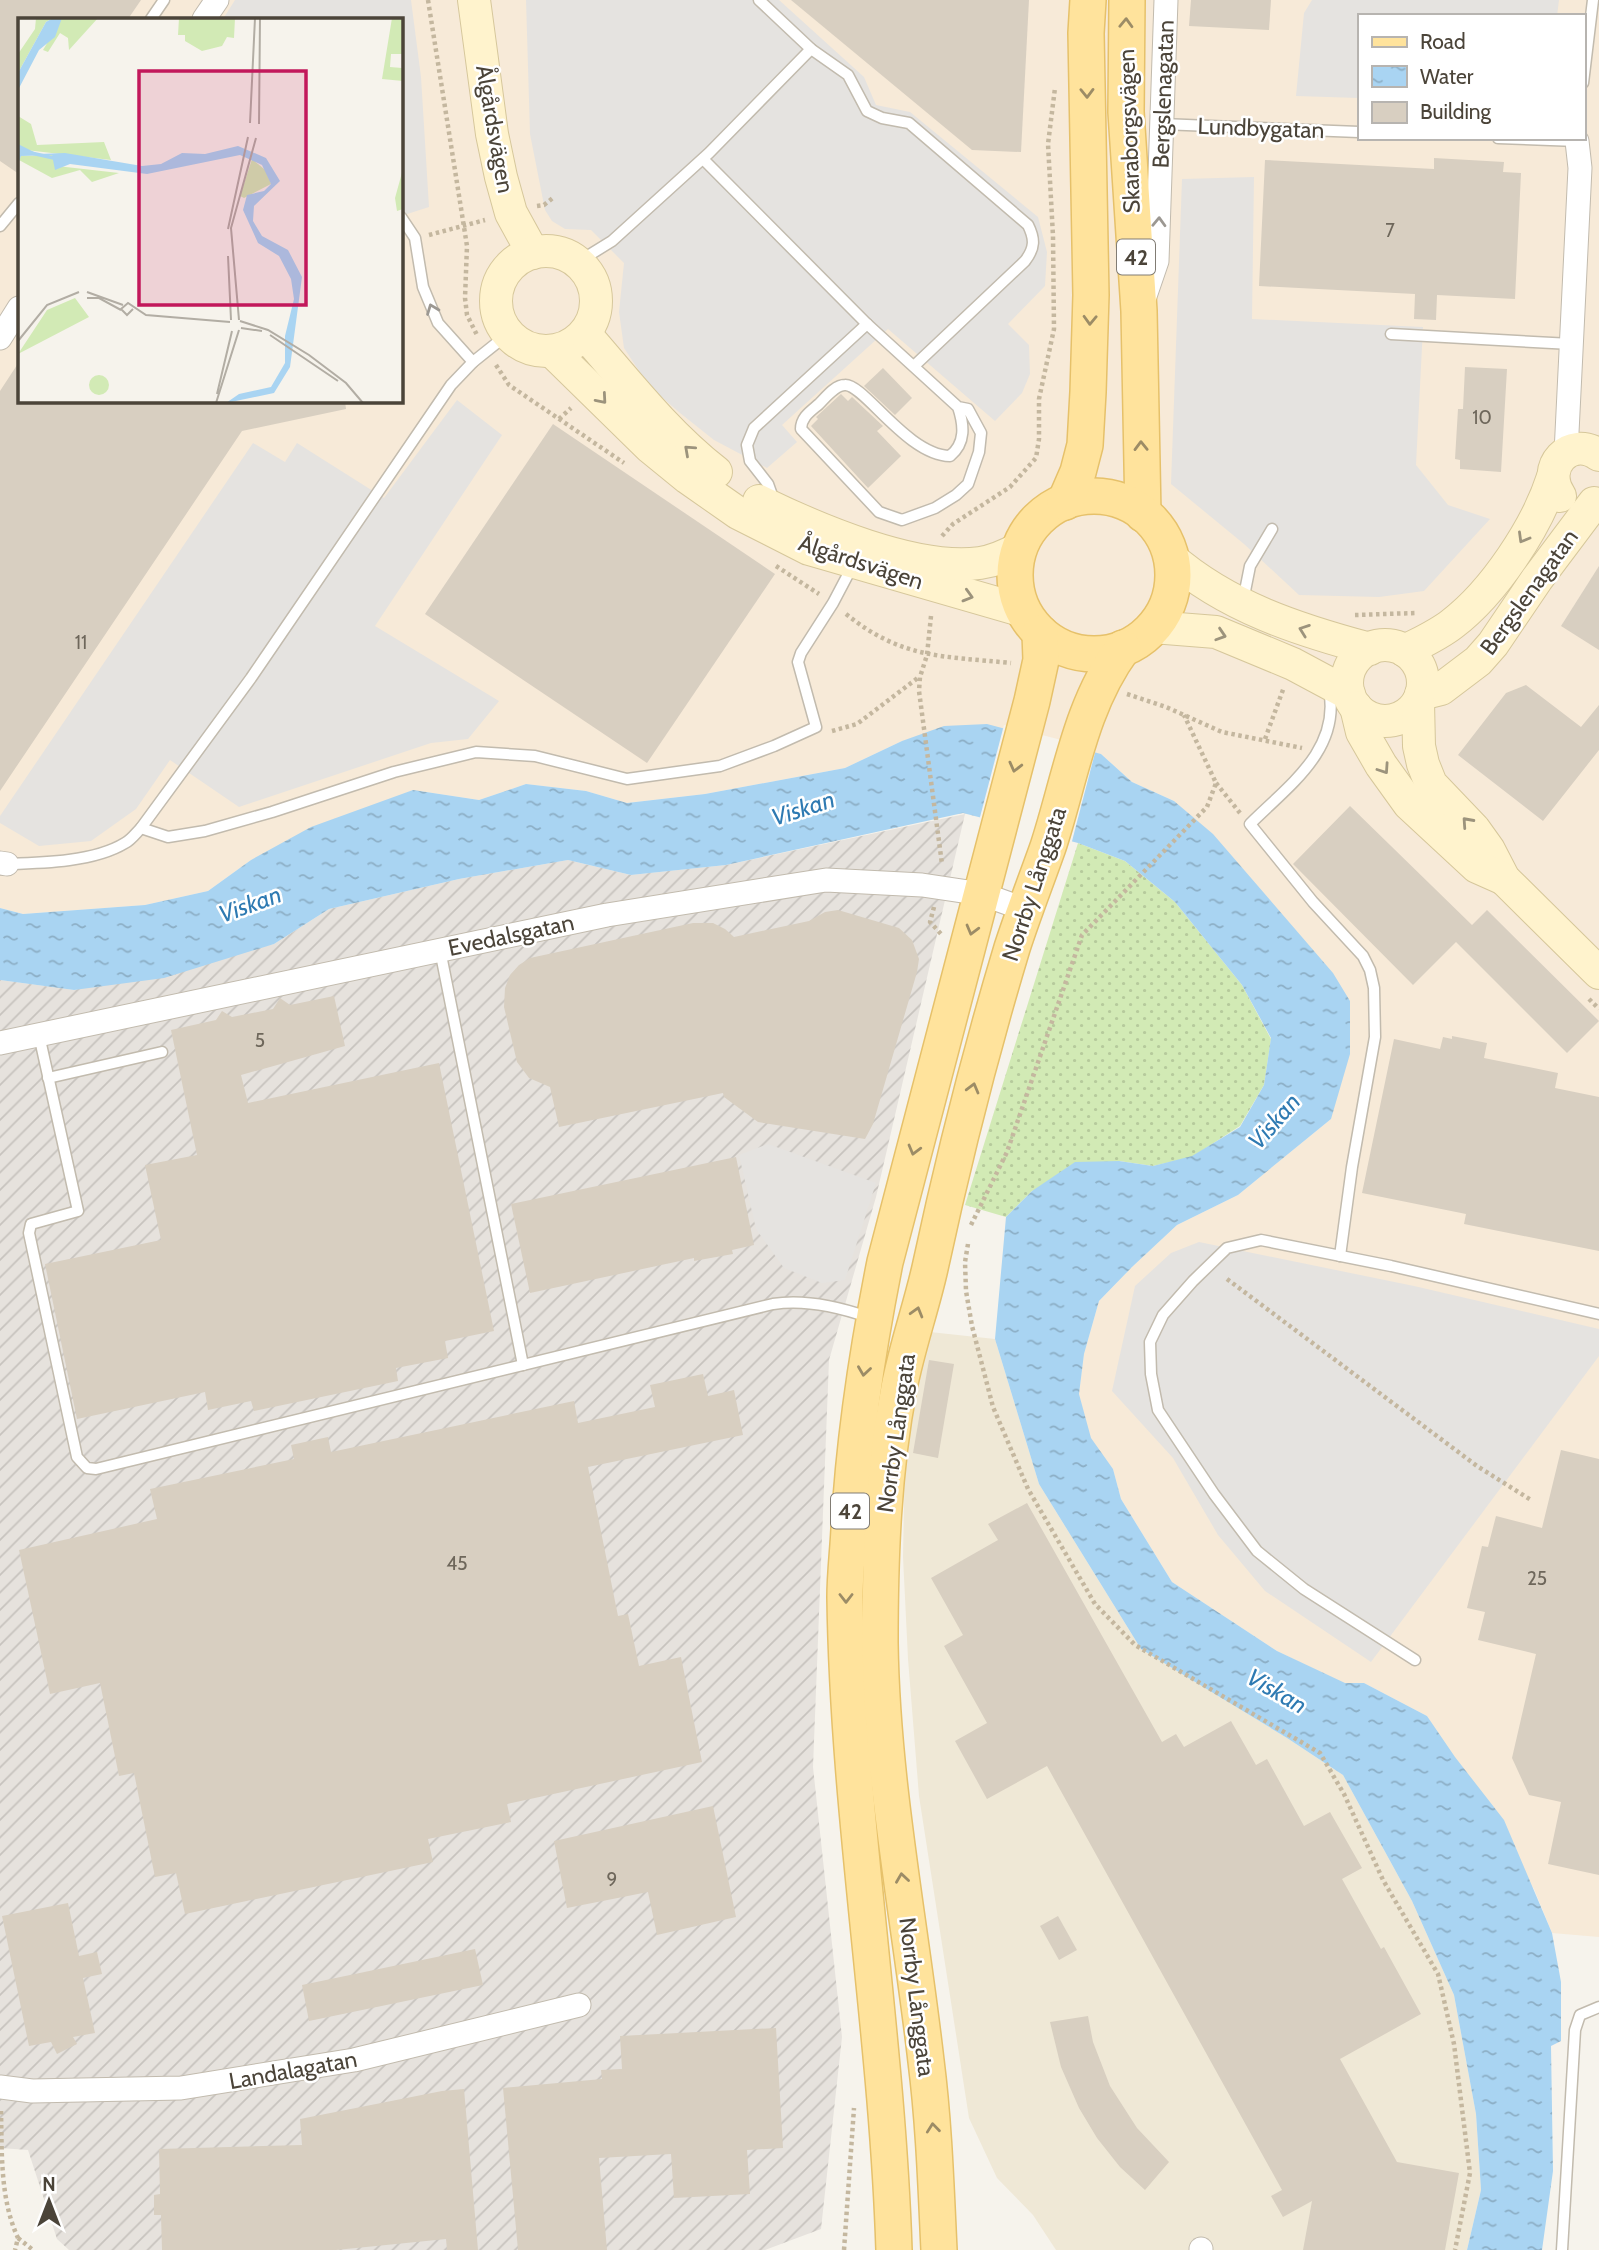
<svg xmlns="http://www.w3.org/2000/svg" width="1599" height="2250" font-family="Cabin,sans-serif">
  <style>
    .commercial { fill: #f7ead8; fill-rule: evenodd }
    .industrial { fill: url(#industrial-furrows) }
    .education { fill: #efe8d6 }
    .grass { fill: url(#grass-dots) }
    .parking { fill: #e5e3e0 }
    .water { fill: url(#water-ripples) }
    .pier { fill: #f6f3ec }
    .building { fill: #d8cfc1 }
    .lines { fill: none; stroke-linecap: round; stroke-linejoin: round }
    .lane-casing { stroke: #c2bbae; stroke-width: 13 }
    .street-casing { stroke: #c2bbae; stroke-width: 25 }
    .secondary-casing { stroke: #d6c79b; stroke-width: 34 }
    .primary-casing { stroke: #e6c16a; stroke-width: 38 }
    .path { stroke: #c4b79f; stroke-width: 4.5; stroke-dasharray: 3.5 3.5; stroke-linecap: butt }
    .lane { stroke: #fff; stroke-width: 10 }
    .street { stroke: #fff; stroke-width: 23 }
    .secondary { stroke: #fff3cd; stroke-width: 32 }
    .primary { stroke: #ffe39c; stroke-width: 35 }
    .oneway { stroke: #9c8c66 }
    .oneway2 { stroke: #9c9892 }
    .oneway3 { stroke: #9c937c }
    .labels { text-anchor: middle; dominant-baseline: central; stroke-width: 5; stroke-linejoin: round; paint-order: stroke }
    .number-label { font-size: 19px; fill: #6e675b }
    .shield { fill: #fff; stroke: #817c74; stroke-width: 2 }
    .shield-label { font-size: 21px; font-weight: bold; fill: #4b4439 }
    .street-label { font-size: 23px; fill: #4b4439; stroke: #fff }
    .water-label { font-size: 24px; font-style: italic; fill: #2e7ab2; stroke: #fff }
    .inset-river { fill: none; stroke: #a9d4f2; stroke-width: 3.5 }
    .inset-road { fill: none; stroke: #b2ada4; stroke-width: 2 }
    .view { fill: #c2185b; fill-opacity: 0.15; stroke: #c2185b; stroke-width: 3.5 }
    .inset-edge { fill: none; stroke: #4b4439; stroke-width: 3.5 }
  </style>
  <defs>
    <pattern id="industrial-furrows" width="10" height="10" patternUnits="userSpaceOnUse" patternTransform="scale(1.75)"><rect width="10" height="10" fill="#e6e2dd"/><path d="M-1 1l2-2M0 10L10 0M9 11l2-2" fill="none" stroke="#c7c3be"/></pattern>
    <pattern id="grass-dots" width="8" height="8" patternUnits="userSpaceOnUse" patternTransform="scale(1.75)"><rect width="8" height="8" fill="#d2eab5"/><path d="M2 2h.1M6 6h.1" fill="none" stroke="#b6ca9c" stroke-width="1.8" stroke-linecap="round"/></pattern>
    <pattern id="water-ripples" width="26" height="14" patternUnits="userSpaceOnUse" patternTransform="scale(1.75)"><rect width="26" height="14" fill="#a9d4f2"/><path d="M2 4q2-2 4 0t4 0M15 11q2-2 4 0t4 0" fill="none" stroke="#8caec5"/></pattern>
  </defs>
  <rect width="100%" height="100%" fill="#f6f3ec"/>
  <path class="commercial" d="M0,0h1599v1937l-47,-4 -18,-44 -107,-173 -63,-33 -19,1 -68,-33 -105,-69 -51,-83 -8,-30 -23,-30 -11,-45 5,-40 15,-53 33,-34 45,-42 61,-30 93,-76 -157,-318 -42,-19 -31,-28 -199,-13 -57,27 -140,26 -78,9 -41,-12 -60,-7 -47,16 -66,-10 -162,70 -43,31 -63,14 -122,9 -23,-6zM1359,16h224v122h-224zM19,19h382v382h-382z"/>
  <path class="industrial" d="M965,814l-89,383 -47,163 -16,407 29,270 -21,192 -56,21h-696l-12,-11 -29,-89 -28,-2v-1168l74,10 200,-46 55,-35 130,-30 109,-19 63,15 95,-10z"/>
  <path class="education" d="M930,1332l65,7 44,145 102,165 146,89 56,37 69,126 42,94 22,119 5,76 -14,60h-411l-23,-35 -36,-37 -28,-60 -50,-322 -11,-137 -5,-102 2,-104 14,-98z"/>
  <path class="grass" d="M1078,843l47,18 50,41 67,83 29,54 -7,46 -24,41 -48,31 -39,9 -34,-5 -87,30 -26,26 -41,-12z"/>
  <g class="parking">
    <path d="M235,0h176l10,77 8,130 -28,9v-197h-178z"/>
    <path d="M526,0h253l85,77 12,28 34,7 128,105 9,35 -2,34 -37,38 21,21 1,29 -8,19 -27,28 -107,-92 -106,96 15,17 -30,26 -53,-28 -34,-27 -31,-27 -25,-38 -5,-36 5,-49 -33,-33 -26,-1 -13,-8 -7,-11 -15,-76z"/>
    <path d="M1312,0h247l-2,16h-198v82l-63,-2 8,-83z"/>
    <path d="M1254,177l-2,142 171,8 -7,138 32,40 42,14 -66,72 -45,6 -80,-2 -55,-51 -73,-60 11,-305z"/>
    <path d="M457,400l45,35 -127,191 124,75 -31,38 -37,4 -192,64 -69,-47 -34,49 -45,32 -52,5 -39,-23v-7l253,-373 32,19 12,-19 87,55z"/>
    <path d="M768,1144l108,39 -31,97 -23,3 -38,-15 -28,-39 -17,-74z"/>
    <path d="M1199,1242l215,44 185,43v27l-228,306 -106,-71 -47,-56 -45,-77 -61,-67 23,-105 36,-33z"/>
  </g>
  <path class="water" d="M987,724l114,30 31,28 42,19 39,33 120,139 17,28v53l-19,65 -93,76 -61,30 -45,42 -33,34 -15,53 -5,40 12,44 22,31 8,30 51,83 105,69 68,32h19l63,33 28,41 49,63 48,113 9,49v59l-10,5 2,125 -11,79h-75l14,-60 -5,-76 -22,-119 -42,-94 -69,-126 -56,-37 -146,-89 -102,-165 -44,-145 11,-122 26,-26 43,-29 44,-1 34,5 39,-10 48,-29 24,-42 7,-47 -29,-53 -67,-83 -50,-41 -47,-18 -115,-30 -237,52 -95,10 -63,-15 -109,19 -130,30 -55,35 -110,34 -90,12 -74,-10v-72l23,6 122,-9 63,-14 43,-31 60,-33 102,-37 66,10 47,-16 60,7 41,12 78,-9 140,-26 57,-27 42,-15z"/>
  <path class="pier" d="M1004,725l92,24 -25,96 -92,-24z"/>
  <g class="building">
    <path d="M0,0h141l-13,19h-109v155l-19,-13z"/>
    <path d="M791,0h238l-8,152 -49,-2z"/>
    <path d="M1191,0h80l-2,30 -80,-4z"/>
    <path d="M1434,158l70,4 -1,10 18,1 -6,126 -78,-4 -1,25 -22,-1 1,-25 -156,-8 6,-126 169,9z"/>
    <path d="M19,362v39h326l1,8 -104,22 -242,360v-400z"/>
    <path d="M1465,367l42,2 -6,103 -41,-3v-9l-5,-1 3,-50h5z"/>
    <path d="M883,368l29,30 -17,17 -31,-29z"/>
    <path d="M841,394l7,7 4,-4 31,29 -6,5 24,25 -33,32 -57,-62 7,-7 -2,-2z"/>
    <path d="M553,424l222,150 -128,189 -222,-149z"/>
    <path d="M1599,566v84l-38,-24z"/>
    <path d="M1526,685l55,42 18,-22v45l-56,71 -85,-66 48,-62z"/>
    <path d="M1350,806l122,119 15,-15 112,111 -32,32 -111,-111 -43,43 -120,-121z"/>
    <path d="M838,910l61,18 13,12 7,19 -2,13 -44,152 -8,15 -107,-17 -34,-25 -1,-4 -164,34 -9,-40 -21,-9 -12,-16 -13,-55 1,-19 5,-13 9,-10 11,-7 163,-35h20l12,6 9,8 75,-16 16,-9z"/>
    <path d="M334,996l11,50 -104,29 7,28 191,-40 55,268 -49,10 3,17 -52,10 2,13 -144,30 -3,-10 -43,9 -3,-18 -128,27 -32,-155 116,-24 -16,-75 52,-10 -26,-125 45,-10 6,-9 10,6 41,-8 7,-11 10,7z"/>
    <path d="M1452,1036l35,7 -3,15 74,15 -3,15 44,9v154l-135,-27 2,-10 -104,-21 32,-154 46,10 3,-12 9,2z"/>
    <path d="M736,1157l18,88 -22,5 1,4 -39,7v-3l-164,35 -19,-89z"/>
    <path d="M929,1360l25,4 -16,94 -25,-5z"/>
    <path d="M703,1374l5,22 26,-6 9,45 -155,32 30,149 10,-2 11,52 42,-9 21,105 -195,42 4,18 -83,17 5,23 -248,52 -9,-41 -21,4 -21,-104 -15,3 -19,-93 -50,11 -31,-144 138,-31 -7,-30 144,-30 -3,-14 37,-8 3,15 243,-51 4,22 77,-16 -5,-22z"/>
    <path d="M1561,1450l38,9v416l-51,-11 13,-62 -32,-7 -17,-37 24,-104 -58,-14 7,-28 -18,-4 15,-62 6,1 8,-31 46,12z"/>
    <path d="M1027,1503l135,239 14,-8 8,13 47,-26 25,44 11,-6 37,67 26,-14 32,56 -20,11 39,70 3,-2 37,67 -81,45 57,103 62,11 -14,77h-142l9,-49 -29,16 -12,-21 11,-6 -235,-424 -60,33 -32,-58 32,-18 -43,-77 19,-11 -32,-57 67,-38 -10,-16z"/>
    <path d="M713,1806l23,111 -79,18 -9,-43 -81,16 -13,-67z"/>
    <path d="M68,1903l11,53 18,-4 5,22 -19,4 12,55 -22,4 4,7 -20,10 -6,-12 -22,4 -27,-130z"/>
    <path d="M1058,1916l19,34 -18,10 -19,-34z"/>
    <path d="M475,1949l8,36 -174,36 -7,-36z"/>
    <path d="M1088,2016l5,26 17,44 27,42 32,34 -24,28 -25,-23 -23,-29 -18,-30 -18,-41 -11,-45z"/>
    <path d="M776,2028l7,120 -36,2 3,44 -76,4 -3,-44 -72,4 8,92h-89l-15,-162 99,-9 -1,-9 21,-1 -2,-33z"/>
    <path d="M464,2089l14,161h-31l-1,-11 -110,11h-174l-1,-35h-7v-20l6,-1 -1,-45 143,-4 -2,-26 142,-28z"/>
  </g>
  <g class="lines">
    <defs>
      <g id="lane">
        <path d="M759,0l52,49 37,26 19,36 15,7 27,5 119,102c7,14 7,23 -3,36l-111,105"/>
        <path d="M151,19l13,-19"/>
        <path d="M1583,83l10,-83"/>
        <path d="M1162,124l197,8"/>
        <path d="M1498,138l79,3v-3"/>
        <path d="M703,159l164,165 91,83c6,18 8,36 -8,49 -43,-1 -86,-72 -105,-71 -10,0 -19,12 -26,19 -8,7 -18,13 -18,25l78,83 23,8 33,-12 21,-13 12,-11 11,-32 2,-19 -13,-24 -10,-2"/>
        <path d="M401,217l14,21 8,49 15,36 35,39"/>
        <path d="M0,226l19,-23"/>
        <path d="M578,262l34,-21 97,-88 102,-104"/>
        <path d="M1391,334l180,10"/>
        <path d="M774,501l-6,-17 -18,-23 -3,-16 7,-17 113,-104"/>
        <path d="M1243,601l7,-35 22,-37"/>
        <path d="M1329,690c12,60 -41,96 -79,134l63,78 50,54 7,14 4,18 1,49 -23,130 -12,89"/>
        <path d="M141,828l27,9 37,-6 67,-19 122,-40 82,-20 59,4 92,23 93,-13 54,-20 42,-19 -18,-65 3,-9 32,-50 20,-38"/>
        <path d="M7,864c35,-1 87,-2 118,-21 6,-3 11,-10 16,-15l110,-150 200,-293 22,-23 35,-28"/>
        <path d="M440,950l83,415"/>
        <path d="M39,1035l39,176 -47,13 -2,9 48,224 10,11 9,1 677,-165c31,-5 66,3 95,13"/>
        <path d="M48,1078l114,-26"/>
        <path d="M1415,1660l-111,-71 -47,-38 -43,-57 -56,-84 -7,-36 -1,-32 13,-27 30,-34 34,-33 34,-8 130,26 208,48"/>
        <path d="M1562,2250l13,-220 5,-15 19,-8"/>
      </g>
      <g id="street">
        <path d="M204,19l13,-19"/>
        <path d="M1144,299l13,-38 9,-261"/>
        <path d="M0,338l19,-30"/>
        <path d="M1566,453l14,-285 -3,-27"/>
        <path d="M0,863l7,1"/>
        <path d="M0,1043l607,-128 219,-35 96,5 60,9 42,15"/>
        <path d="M0,2087l32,4 149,-3 173,-28 225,-55"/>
        <path d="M1201,2250v-1"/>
      </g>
      <g id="secondary">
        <path d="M474,0l18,134 9,43 10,36 22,40"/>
        <circle cx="546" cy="301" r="50"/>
        <path d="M585,334c42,48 80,98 131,138"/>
        <path d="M553,352l97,95 38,31 50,35 71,36 215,62"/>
        <path d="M1560,496c-20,-29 10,-61 39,-41"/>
        <path d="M759,501c57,28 157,71 221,62 15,-2 27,-8 40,-15"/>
        <path d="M1170,557c57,50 129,73 200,92"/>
        <path d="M1153,627l63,5 77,32 56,30"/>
        <circle cx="1385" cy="683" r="38"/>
        <path d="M1405,651c15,-8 33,-16 47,-27 42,-32 85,-97 101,-147"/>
        <path d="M1421,694l20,-5 37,-28 15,-17 44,-65 57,-76"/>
        <path d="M1418,702l1,44 4,18 8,20 43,45 15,21 15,29 95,94"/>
        <path d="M1356,707l6,25 19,33 28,39 68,63 27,12"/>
      </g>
      <g id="primary">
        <path d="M1127,0l-1,112 13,199 4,203"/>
        <circle cx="1094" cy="575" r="79"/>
        <path d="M1065,502l13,-30 7,-27 3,-53 3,-97 -5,-262 2,-33"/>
        <path d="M894,2250c-7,-218 -46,-434 -49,-653 0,-23 3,-46 4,-68 5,-92 18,-177 36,-267l147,-561 9,-41 -1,-27"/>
        <path d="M939,2250c-3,-63 -5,-126 -13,-189 -16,-140 -44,-278 -46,-418 0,-85 3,-172 19,-255 8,-41 22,-80 31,-120 23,-107 50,-214 82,-320 11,-34 24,-67 36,-101 22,-67 32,-141 75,-199"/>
      </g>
    </defs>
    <use href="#lane" class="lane-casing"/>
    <use href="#street" class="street-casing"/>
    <use href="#secondary" class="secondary-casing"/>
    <use href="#primary" class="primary-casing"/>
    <g class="path">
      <path d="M428,0l39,246 -2,52 2,17 11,22"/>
      <path d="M537,206l7,-1 10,-8"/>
      <path d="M429,235l56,-15"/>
      <path d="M496,365l13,20 115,78"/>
      <path d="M559,419l12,-11"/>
      <path d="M942,536l11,-12 57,-37 26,-29 3,-19v-40l15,-70 -1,-93 -5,-92 7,-56"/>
      <path d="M776,566l43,28"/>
      <path d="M846,614c56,45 96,42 165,49"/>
      <path d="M1355,615l61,-2"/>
      <path d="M931,616l-4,39 -7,22 -1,14 23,173"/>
      <path d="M1127,694l39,13 56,25 80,16"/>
      <path d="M832,731l25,-7 62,-47"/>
      <path d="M1265,739l19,-52"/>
      <path d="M1216,783l24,30"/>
      <path d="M934,907l-4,15 12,13"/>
      <path d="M1589,999l10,10"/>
      <path d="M971,1225l36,-73 75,-217 125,-128 9,-24 -32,-68"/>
      <path d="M968,1244l-3,18 1,29 6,35 21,81 35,82 67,115 40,41 185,108 24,41 39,86 55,94 16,70 16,129 -15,77"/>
      <path d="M1227,1279l250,187 54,34"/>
      <path d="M1,2111c1,43 -1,88 17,127l-3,12"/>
      <path d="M18,2238l15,12"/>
      <path d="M844,2250l10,-142"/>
    </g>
    <use href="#lane" class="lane"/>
    <use href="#street" class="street"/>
    <use href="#secondary" class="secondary"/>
    <use href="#primary" class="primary"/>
  </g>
  <defs><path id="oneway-chevron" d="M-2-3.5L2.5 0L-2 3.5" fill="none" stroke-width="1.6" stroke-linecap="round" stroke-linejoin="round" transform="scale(1.75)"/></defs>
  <g class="oneway">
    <use href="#oneway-chevron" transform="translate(1126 23) rotate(-88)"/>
    <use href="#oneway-chevron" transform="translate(1087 93) rotate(89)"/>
    <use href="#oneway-chevron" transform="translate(1090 320) rotate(92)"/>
    <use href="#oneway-chevron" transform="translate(1141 446) rotate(-91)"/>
    <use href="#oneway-chevron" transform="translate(1015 767) rotate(104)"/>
    <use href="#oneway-chevron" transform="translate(972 930) rotate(105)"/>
    <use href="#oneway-chevron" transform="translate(973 1088) rotate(-75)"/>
    <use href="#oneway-chevron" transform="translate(914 1150) rotate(105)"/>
    <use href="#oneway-chevron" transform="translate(917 1312) rotate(-74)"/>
    <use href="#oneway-chevron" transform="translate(864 1371) rotate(98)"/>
    <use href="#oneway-chevron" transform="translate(846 1598) rotate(90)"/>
    <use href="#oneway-chevron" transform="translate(902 1878) rotate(-98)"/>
    <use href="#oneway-chevron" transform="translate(933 2128) rotate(-96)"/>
  </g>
  <g class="oneway2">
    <use href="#oneway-chevron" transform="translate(1159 222) rotate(-88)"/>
    <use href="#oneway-chevron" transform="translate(432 309) rotate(-111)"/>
  </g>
  <g class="oneway3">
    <use href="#oneway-chevron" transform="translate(602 399) rotate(49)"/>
    <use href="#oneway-chevron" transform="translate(689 450) rotate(-138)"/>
    <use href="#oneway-chevron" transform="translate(1523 538) rotate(120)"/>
    <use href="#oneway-chevron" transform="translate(968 596) rotate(16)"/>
    <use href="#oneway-chevron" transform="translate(1304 630) rotate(-160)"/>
    <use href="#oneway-chevron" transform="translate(1221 635) rotate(18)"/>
    <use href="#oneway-chevron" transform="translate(1384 769) rotate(56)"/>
    <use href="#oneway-chevron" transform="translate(1467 822) rotate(-132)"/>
  </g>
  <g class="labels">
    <g class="number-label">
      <text x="1390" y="230">7</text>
      <text x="1482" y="417">10</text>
      <text x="81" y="642">11</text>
      <text x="260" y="1040">5</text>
      <text x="457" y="1563">45</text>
      <text x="1537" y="1578">25</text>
      <text x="612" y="1879">9</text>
    </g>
    <g class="shield">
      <rect x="1117" y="239.5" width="38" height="35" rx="5"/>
      <rect x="831" y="1493.5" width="38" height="35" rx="5"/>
    </g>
    <g class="shield-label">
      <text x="1136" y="257">42</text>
      <text x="850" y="1511">42</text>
    </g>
    <g class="street-label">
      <text transform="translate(1163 94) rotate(-88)">Bergslenagatan</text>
      <text transform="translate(1261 128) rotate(2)">Lundbygatan</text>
      <text transform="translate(495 129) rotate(80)">Ålgårdsvägen</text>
      <text transform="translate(1129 131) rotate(-92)">Skaraborgsvägen</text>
      <text transform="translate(861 562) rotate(18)">Ålgårdsvägen</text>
      <text transform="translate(1529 592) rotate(-54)">Bergslenagatan</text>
      <text transform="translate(1034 884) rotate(-72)">Norrby Långgata</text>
      <text transform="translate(511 935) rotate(-12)">Evedalsgatan</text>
      <text transform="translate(896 1433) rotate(-82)">Norrby Långgata</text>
      <text transform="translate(917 1997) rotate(83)">Norrby Långgata</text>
      <text transform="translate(293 2070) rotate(-10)">Landalagatan</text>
    </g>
    <g class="water-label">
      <text transform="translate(803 808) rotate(-18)">Viskan</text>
      <text transform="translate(250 904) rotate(-20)">Viskan</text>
      <text transform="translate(1274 1121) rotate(-49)">Viskan</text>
      <text transform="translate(1277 1691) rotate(30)">Viskan</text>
    </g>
  </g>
  <g transform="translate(18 18)">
    <rect width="385" height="385" fill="#f6f3ec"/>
    <path d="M234,141l17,14 2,11 -27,14 -4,-2z" fill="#d2eab5"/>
    <path d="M18,0h17l-7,4 -28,51v-19l17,-25zM44,0h36l-29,32 -1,-12 -8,-5 -12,19 -5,-2zM374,0h11v36h-12l-1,13 12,1 1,-10v23l-21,-2zM0,98l13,8 6,21 67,-3 7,18 -85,-10 -8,-6zM34,137l5,11 62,7 -27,9 -12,-12 -28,8 -33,-18 2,-4zM385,151v40l-6,2 -2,-13zM57,280l14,19 -71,37 29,-44z" fill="#d2eab5"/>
    <path d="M161,0h56l-1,20 -7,-1 -5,9 -20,5 -17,-10v-6h-7zM71 367a10 10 0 1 1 20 0a10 10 0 1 1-20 0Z" fill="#d2eab5"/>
    <path d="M35,0h9l-7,19 -16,13 -21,40v-17l28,-51zM0,126l20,10 27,-1 77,13 19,-2 21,-11 23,1 33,-8 28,12 14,23 -26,25 -1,15 9,15 26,14 14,27 -12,90 -16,26 -48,10 13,-9 32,-7 14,-24v-27l9,-37 -3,-20 -12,-23 -21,-13 -15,-33 4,-15 17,-4 7,-7 -9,-19 -22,-10 -93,19 -77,-10 -15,6 -3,-15 -31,1 -3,8z" fill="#a9d4f2"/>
    <path class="inset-river" d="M0,132l40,9"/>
    <path class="inset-road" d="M232,105l5,-105M241,106l1,-106M210,211l20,-92M210,238l3,64M69,274l36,13M69,280h12l22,12M115,291l-6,6 -6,-6 7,-6 18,12 84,7M221,302l-8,-92 25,-90M222,303l28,9 41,25 37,28 17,20M223,310l21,3M252,317l68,46M0,323l29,-36 32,-13M199,376l15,-63M198,385l23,-73"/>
    <path class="view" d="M121,53h167v234h-167z"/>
    <rect width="385" height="385" class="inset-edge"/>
  </g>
  <rect x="1358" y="14" width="228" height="126" fill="#ffffff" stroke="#b7b4b0" stroke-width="2"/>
  <rect x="1372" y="37" width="35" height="10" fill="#ffe39c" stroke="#b7b4b0" stroke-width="2"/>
  <text x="1420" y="49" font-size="21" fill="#4b4439">Road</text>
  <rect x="1372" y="66" width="35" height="21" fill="url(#water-ripples)" stroke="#b7b4b0" stroke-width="2"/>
  <text x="1420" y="84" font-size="21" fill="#4b4439">Water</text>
  <rect x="1372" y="102" width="35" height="21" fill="#d8cfc1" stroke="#b7b4b0" stroke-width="2"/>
  <text x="1420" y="119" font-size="21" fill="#4b4439">Building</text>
  <g transform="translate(49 2201)" stroke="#ffffff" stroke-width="5" paint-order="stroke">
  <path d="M0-5L12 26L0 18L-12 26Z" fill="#4b4439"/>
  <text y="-10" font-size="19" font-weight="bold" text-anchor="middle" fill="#4b4439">N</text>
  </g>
</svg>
